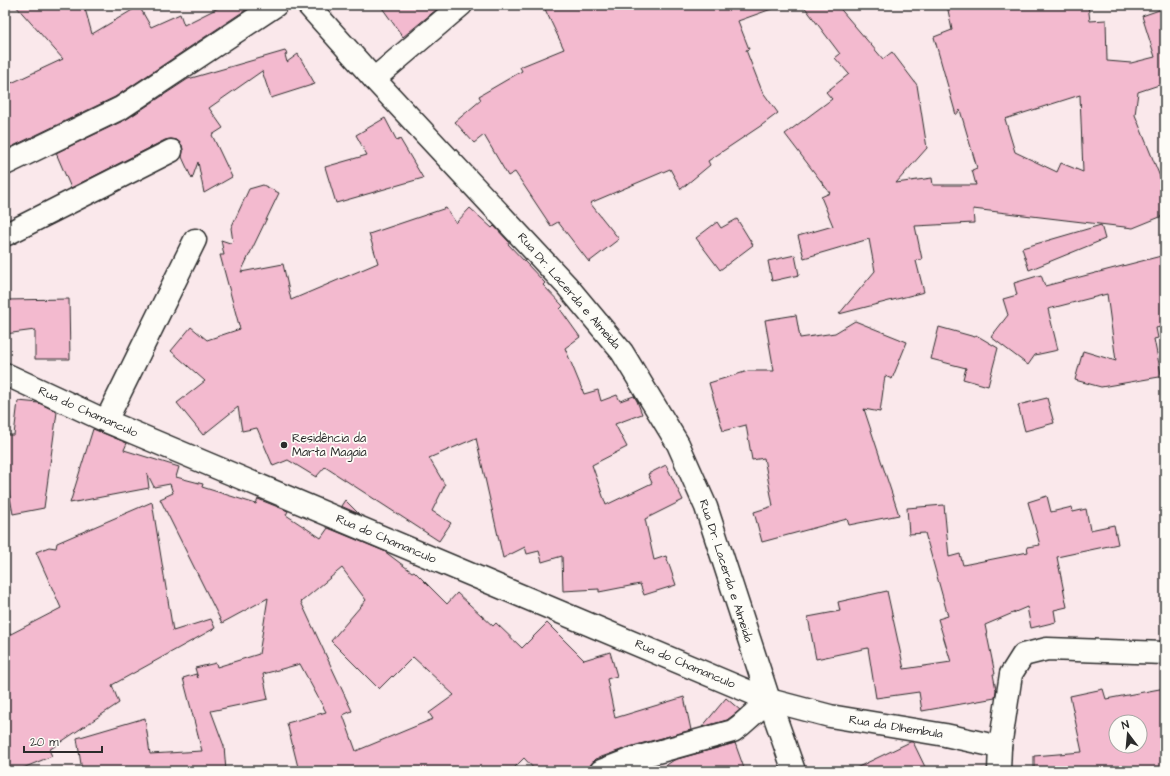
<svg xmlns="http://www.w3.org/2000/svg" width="1170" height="776" font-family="'Architects Daughter',sans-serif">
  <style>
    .building { fill: #f3bacf; stroke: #2b2b2b; fill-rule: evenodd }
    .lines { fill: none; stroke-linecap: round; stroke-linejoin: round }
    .minor-casing { stroke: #2b2b2b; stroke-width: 25 }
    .minor { stroke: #fdfcf7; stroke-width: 22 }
    .poi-dot { fill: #2b2b2b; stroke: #fdfcf7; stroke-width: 1.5 }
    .labels { text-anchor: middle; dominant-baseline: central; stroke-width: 3.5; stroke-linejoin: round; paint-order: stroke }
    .street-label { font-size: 12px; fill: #2b2b2b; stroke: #fdfcf7 }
    .poi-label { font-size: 12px; fill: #2b2b2b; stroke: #fdfcf7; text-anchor: start }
  </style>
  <rect width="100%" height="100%" fill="#fae8eb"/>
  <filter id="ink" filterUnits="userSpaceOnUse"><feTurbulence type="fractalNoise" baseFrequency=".025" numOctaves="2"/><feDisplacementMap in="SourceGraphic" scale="8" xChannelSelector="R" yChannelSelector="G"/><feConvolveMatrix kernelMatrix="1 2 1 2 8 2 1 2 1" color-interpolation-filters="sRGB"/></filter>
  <g filter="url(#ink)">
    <g class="building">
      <path d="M15,5h69l8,29 47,-28 12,21 29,-13 4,11 40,-20h29l-138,92 -110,53v-64l58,-27z"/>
      <path d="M380,5h62l-39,32z"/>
      <path d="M543,5h234v2l-39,14 11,28 -3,1 16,41 16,22 -16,12 -54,36 2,4 -29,24 -11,-20 -80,34 29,36 -30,23 -31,-40 -7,4 -36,-54 -7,4 -24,-41 -10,8 -19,-21 26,-22 -2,-4 43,-25 -2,-4 44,-18z"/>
      <path d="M803,5h34l46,54 9,-7 25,33 10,63 -31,35 36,-5 1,7h43l-4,-15 5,-2 -17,-58 -4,5 -22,-78 18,-7 -5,-25h141l2,16 16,-1 1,41 24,2 24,-6 -13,-41 23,-8v75l-27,9 -3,23 30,74v26l-32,13 -160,-19 1,14 -59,3 7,33 -6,2 8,31 -85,22 36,-43 -6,-32 -65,19 -6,-22 35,-10 -12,-29 9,-4 -45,-59 47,-35 -6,-7 23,-18 -14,-16 5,-4zM1080,95l3,77 -22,-9 -4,9 -42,-20 -10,-33z"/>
      <path d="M285,51l2,3 -2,1 2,7 11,-8 17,30 -44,14 -9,-27 -53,37 14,20 -11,7 20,42 -28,16 -6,-31 -6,17 -10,-22 1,-6 -1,-6 -5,-5 -6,-1 -6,1 -94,48 -15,-35 71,-34 61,-40z"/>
      <path d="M385,118l12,23 3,-2 23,39 -87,25 -11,-36 42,-12 -11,-20z"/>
      <path d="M263,185l16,8 -38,79 42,-8 8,36 87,-37 -9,-29 77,-26 10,15 14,-15 22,20 2,-2 15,16 -1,2 37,39 -2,2 20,21 -3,3 20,28 -15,11 19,46 14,-4 3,11 16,-6 3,6 14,-5 3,5 5,13 -27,10 12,23 -35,18 14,40 46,-22 -4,-9 18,-9 17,35 -38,19 9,41 12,-4 10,29 -32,10 -4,-11 -41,8v-3l-36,2 -1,-35 -20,6 -3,-11 -12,3 -2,-7 -22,11 -27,-120 -47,20 16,27 -13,26 19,12 -12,18 -114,-74 -9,10 -28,-17 -15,6 -16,-38 -15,3 -4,-24 -35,28 -26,-32 28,-22 -34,-30 20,-24 16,13 33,-11 -20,-74h4l-3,-15 9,3 3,-1 -2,-14 18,-39z"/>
      <path d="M737,219l16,26 -33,25 -24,-32 21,-16 4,6z"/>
      <path d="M1101,225l4,14 -76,31 -7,-22z"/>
      <path d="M795,255l4,20 -27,6 -4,-20z"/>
      <path d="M1165,255v71l-9,2 2,10 -4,1 7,35 4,2 -64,11 -26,-7 8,-29 33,10 -9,-67 -59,15 10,41 -23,5 -7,10 -37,-28 17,-22 -5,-16 14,-4 -3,-12 27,-8 4,11z"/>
      <path d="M69,299l1,60h-35v-29l-30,4v-34z"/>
      <path d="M796,315l4,23 35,-5 20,-12 52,21 -15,37 -7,-3 -5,36 -16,-3 35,106 -50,10 -2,-6 -85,23 -8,-30 19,-6 -9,-48 -12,2 -6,-35 -23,6 -14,-48 39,-12h26l-9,-51z"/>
      <path d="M939,327l36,10 1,-2 22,13 -10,38 -25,-7 3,-11 -35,-9z"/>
      <path d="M1047,398l7,25 -29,8 -7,-26z"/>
      <path d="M18,401l21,2 18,9 -13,96 -31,6 -8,-44v-20l1,-15h8z"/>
      <path d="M93,429l34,14 -3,7 55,17 -3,10 27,7 -1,3 54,17 2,-5 30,12 -2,4 35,23 7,-10 56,23 28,21 2,-1 33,33 10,-11 36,33 3,-3 26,25 25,-25 37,37 26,-8 7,24 -10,3 8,39 69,-21 7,33 -62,17 -33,12 -5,5 -2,6 -5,1h-48l-12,-13 -13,13h-212l-12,-48 39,-11 -26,-48 -37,10 5,25 -57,12 13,35 2,25h-144l-5,-33 68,-20 5,36 52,-3 -19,-73 13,-4 2,4 -3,-10 21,-5 1,4 42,-13 9,-56 -46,25 -62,-124 13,-6 -3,-9 -16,3 -7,-14 2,15 -79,15zM342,568l24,32 -35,41 48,48 13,-13 1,1 20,-20 41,38 -25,18 4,6 -77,32 -13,-36 9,-4 -51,-109z"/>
      <path d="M1047,496l4,16 21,-5 1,5 13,-3 4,21 24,-5 4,19 -61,13 10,50 -13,3 2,12 -25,6 -4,-21 -42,18 10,49h-2l3,16 -1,8 -73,13 -3,-19 -43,6 -8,-50 -52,11 -8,-42 32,-6 -2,-9 49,-11 17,78 47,-7 -13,-43 10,-3 -23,-83 -16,1 -2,-26 37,-3 5,52 11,-3 3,11 65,-13 -1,-5 13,-2 -12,-43z"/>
      <path d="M345,500l14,14 -18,-8z"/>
      <path d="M152,502l21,129 38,-12 4,9 -103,57 7,18 -70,47 3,6 -36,15h-11v-134l56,-29 -25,-56 13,-5 7,1 1,-5z"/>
      <path d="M1165,688v83h-131v-15l48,-4 -12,-56 33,-7 3,10zM1116,722h24v24h-24z"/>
      <path d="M726,698l14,12 -13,10 -25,7z"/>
      <path d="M910,742h3l14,29h-77z"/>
      <path d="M735,743l10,28h-87l16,-11z"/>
    </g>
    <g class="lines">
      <defs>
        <g id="minor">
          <path d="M308,5l66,74 193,207 55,66 56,92 28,63 63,193 25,71"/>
          <path d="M374,79l87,-74"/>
          <path d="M5,164l116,-56 155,-103"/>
          <path d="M5,233l2,1 164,-83"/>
          <path d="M5,374l101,47 663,279 61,16 115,19 55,12"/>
          <path d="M106,421l89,-181"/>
          <path d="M601,771l31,-12 101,-28 8,-6 28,-25"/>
          <path d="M999,771l1,-24 11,-73 12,-19 24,-6 118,4"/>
        </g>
      </defs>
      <use href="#minor" class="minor-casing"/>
      <use href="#minor" class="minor"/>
    </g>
  </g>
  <circle class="poi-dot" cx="284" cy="445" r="4"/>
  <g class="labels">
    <g class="street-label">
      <text transform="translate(569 291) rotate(49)">Rua Dr. Lacerda e Almeida</text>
      <text transform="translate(88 412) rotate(24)">Rua do Chamanculo</text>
      <text transform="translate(386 539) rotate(23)">Rua do Chamanculo</text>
      <text transform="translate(726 571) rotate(72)">Rua Dr. Lacerda e Almeida</text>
      <text transform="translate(685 664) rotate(23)">Rua do Chamanculo</text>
      <text transform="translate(896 727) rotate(9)">Rua da Dlhembula</text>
    </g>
    <g class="poi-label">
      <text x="292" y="438">Residência da<tspan x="292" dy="14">Marta Magaia</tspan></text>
    </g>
  </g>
  <rect width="1170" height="776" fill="none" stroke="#fdfcf7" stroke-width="20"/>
  <rect x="10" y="10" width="1150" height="756" fill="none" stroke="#2b2b2b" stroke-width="1.5" filter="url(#ink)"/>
  <g transform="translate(1128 734) rotate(344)"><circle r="19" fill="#fdfcf7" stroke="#a9a8a5"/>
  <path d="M0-3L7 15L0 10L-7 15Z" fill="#2b2b2b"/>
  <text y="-6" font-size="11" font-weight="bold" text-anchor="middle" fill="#2b2b2b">N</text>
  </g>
  <path d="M24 746v6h78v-6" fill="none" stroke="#2b2b2b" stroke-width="2"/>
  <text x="30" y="746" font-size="12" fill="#2b2b2b" stroke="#fdfcf7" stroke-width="3" paint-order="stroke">20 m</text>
</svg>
